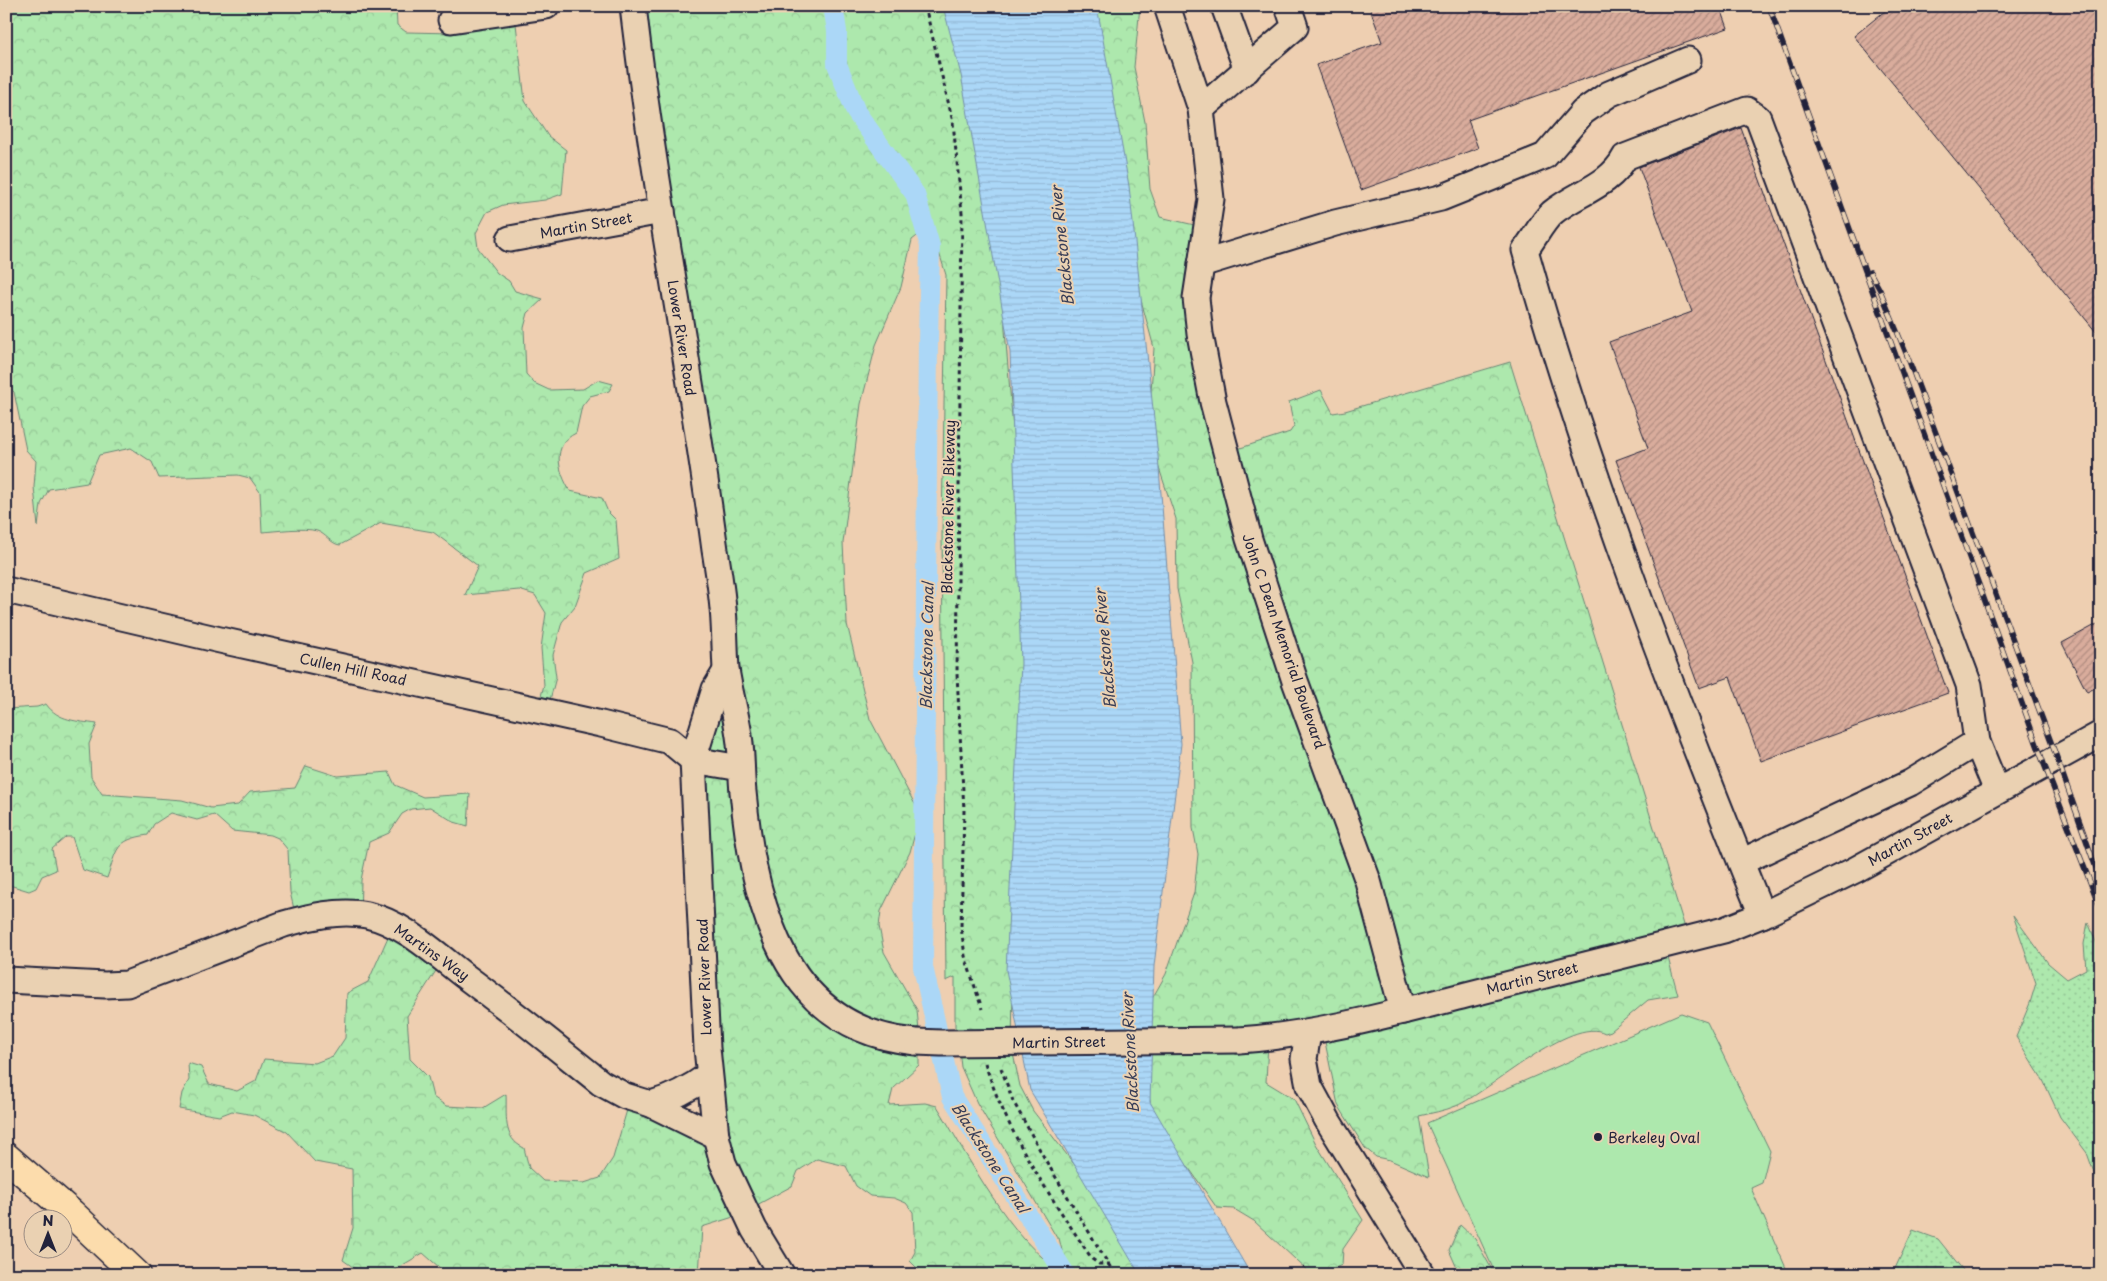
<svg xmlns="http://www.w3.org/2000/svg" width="2107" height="1281" font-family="'Playpen Sans',sans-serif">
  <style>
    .grass { fill: url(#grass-dots); stroke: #688574 }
    .forest { fill: url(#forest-crowns); stroke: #688574; fill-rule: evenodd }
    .garden { fill: #ade8ad; stroke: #688574 }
    .water { fill: url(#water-rules); stroke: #748fac }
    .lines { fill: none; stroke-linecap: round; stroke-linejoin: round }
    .canal { stroke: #abd7f7; stroke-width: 20 }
    .building { fill: url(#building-hatch); stroke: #22223b }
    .minor-casing { stroke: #22223b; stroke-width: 29 }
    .major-casing { stroke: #22223b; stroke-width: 31 }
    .path { stroke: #22223b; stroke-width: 3; stroke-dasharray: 4 4; stroke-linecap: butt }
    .minor { stroke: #ead1b2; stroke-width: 25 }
    .major { stroke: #fcdcac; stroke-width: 28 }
    .rail-casing { stroke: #22223b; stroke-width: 5.5 }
    .rail { stroke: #ead1b2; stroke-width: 4; stroke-dasharray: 11; stroke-linecap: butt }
    .minor-bridge-casing { stroke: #22223b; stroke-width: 29; stroke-linecap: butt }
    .minor-bridge { stroke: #ead1b2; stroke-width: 25 }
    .poi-dot { fill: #22223b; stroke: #ead1b2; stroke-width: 2 }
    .labels { text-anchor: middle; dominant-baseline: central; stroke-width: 4; stroke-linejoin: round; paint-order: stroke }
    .street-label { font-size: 14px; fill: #22223b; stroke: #ead1b2 }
    .poi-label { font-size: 14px; fill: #22223b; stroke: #ead1b2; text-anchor: start }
    .water-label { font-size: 15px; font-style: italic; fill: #373d57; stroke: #ead1b2 }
  </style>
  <defs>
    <pattern id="grass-dots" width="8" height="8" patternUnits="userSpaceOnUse" patternTransform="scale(1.25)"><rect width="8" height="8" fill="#ade8ad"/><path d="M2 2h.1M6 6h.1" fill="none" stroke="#95c796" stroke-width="1.8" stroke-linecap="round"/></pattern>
    <pattern id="forest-crowns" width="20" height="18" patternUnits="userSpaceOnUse" patternTransform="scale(1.25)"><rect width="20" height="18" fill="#ade8ad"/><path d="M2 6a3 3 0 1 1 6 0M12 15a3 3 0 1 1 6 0" fill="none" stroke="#95c796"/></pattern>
    <pattern id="water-rules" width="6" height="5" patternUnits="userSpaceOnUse" patternTransform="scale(1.25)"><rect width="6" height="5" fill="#abd7f7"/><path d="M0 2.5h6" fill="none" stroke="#93b8d5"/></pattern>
    <pattern id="building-hatch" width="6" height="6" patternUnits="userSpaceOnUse" patternTransform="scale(1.25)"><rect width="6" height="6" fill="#d9ac9c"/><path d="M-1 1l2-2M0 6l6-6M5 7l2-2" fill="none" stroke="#b08c80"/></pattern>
  </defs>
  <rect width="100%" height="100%" fill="#eecfb1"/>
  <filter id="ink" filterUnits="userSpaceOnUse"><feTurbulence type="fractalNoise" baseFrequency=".02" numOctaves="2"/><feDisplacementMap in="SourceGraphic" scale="10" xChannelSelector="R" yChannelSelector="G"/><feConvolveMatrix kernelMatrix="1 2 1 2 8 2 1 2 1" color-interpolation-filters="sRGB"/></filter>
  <g filter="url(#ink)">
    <g class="grass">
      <path d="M2013,915l35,48 19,16 19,-10 -2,-25 4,-22 13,32v238l-14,-39 -27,-36 -17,-37 -27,-43 14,-34 6,-20z"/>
      <path d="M1913,1230l25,9 29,36h-75z"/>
    </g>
    <g class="forest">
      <path d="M6,6h390l1,19 9,7 48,1 57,-12 5,3 9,77 23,35 18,14 -4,44 -17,6 -42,5 -16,7 -11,21 2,15 19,25 12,8 6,10 28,8 -15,14 -4,15 2,46 8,9 15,7 34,-1 15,-9 15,4 -4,7 -19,5 -8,10 -6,27c-25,12 -18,38 -6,58l32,7 6,14 8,8 3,39 -32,14 -12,33 -13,16 -9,33 3,22 -10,38 -9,-4 7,-26 -3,-37 5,-35 -11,-18 -16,-5 -54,5 13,-29 -45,-34 -52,-9 -41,22c-9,-1 -14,-11 -23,-14 -14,-4 -40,0 -55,1l-2,-40 -10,-14 -12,-3 -79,3 -7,-16 -21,-14 -32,7 -12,28 -38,6 -8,15 -3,23 -4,-40 2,-26 -10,-11 -12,-58 -8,-8z"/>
      <path d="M632,6h322l48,234 3,90 29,361 -21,296 -1,62 8,37 13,25 58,75 50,89h-217l-14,-14 5,-9 -2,-40 -7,-9 -12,-5 -24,-2 -14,-10 -10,-20 -29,-7 -19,12 -6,15 -39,21 -7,6 -44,14 -3,48h-251l-25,-22 -37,22h-22l-21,-15 10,-32 -1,-59 -37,-7 -28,-30 -33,-17 -22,-4 -13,5 -40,-7 3,-16 7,-13 -1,-17 13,4 8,17 28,7 19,-10 8,-22 51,4 18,-7 12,-18 2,-45 21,-11 20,-45 4,-4 49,30 -34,53 3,43 18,18 5,20 13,9 37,2 23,-14c1,21 -4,44 18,54l5,20 14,13 41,2 16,-5 13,-20 16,-55 83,14 -9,-361 20,-75zM921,233l14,6 11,36 -4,260 4,446 9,-4v50l6,20 -2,2 2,18 16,36 80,135h2l5,21 -3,11c-47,-23 -96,-119 -124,-164l-12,-3 -36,2 4,-16 26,-24v-34l-2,-21 -33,-58 -5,-26 2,-15 29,-59 10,-38 -50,-95 -23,-95 -4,-81 18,-139 15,-59 25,-58 11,-47z"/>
      <path d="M1073,6h67l-6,61 11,55 5,67 10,28 43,10 -7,33 32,192 62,-20 4,-6 -5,-24 32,-12 12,23 12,-2 165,-49 179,579 -22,13 11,41 -30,5 -37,31 -6,2c-34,-18 -116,59 -149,73 -12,5 -25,7 -37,10l10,61 -39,-17 -14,-3 -11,-9 -27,-43 -14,-68 -56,5 -2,40 28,17 22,45 47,76 -20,29 -1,16 -19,8h-13l-56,-52 -20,-12 -17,-1 -64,-91 -13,-71 4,-33 22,-39 28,-81 4,-39 -5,-26 -1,-166 -15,-73 -1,-70 -28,-84 6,-87 -25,-92z"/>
      <path d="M46,704c12,17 31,17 51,20l-8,20 2,33 11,17 80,6 29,8 27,-3 12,-13 45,-4 11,-22 31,10 52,-4 6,13 28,12 47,-3 -2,32 -14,-4 -24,-15 -19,2 -9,5 -13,19 -20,9 -8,38 -1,43 -63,-1 -7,-30 -2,-42 -10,-12 -7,-3 -39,-4 -18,-16 -17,5 -26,-7 -17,11 -6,11c-33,5 -31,14 -41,43l-24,-8 -11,-33h-6l-14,12 4,21 -14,6 -6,12 -7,3 -23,-7v-175l31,-2z"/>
      <path d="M1460,1225l15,14 20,36h-35l-11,-25z"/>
    </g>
    <path class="garden" d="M1681,1013l26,9 63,129 -8,32 -11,5 38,87h-293l-69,-152z"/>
    <path class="water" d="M943,6h154l32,180 29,270 23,288 -27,222 -4,136 101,173h-111l-110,-185 -24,-120 15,-307 -11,-311 -49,-277z"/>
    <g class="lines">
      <path class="canal" d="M833,6l4,25v33l19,48 59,82 15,52 -2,95 -5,626 29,130 114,178"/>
    </g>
    <g class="building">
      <path d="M1369,6h351l8,22 -260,92 10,28 -117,42 -45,-125 66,-23z"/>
      <path d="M1891,6h210v332l-247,-302z"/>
      <path d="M1741,128l207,565 -187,68 -31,-84 -31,11 -83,-228 32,-12 -39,-106 83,-30 -53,-145z"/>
      <path d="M2101,622v63l-14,7 -25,-49z"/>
    </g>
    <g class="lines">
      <defs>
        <g id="minor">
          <path d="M633,6c21,182 58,363 82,544 4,25 8,49 9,73 1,16 1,31 2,46 3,22 10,44 13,67 3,18 2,37 4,56 5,51 13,102 34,149 27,60 73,95 139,101"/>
          <path d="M1167,6l34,103 10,90 -15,99 4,36 13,68 36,137 46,142 73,200 35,130"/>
          <path d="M1224,6l23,64"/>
          <path d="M451,20l95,-14"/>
          <path d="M1201,109l94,-82 -7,-21"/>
          <path d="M510,239l152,-28"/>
          <path d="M1201,264l134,-41 106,-25 104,-42 38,-44 26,-18 79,-34"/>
          <path d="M6,590l214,50 381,84 69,17 23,19 48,8"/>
          <path d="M726,671l-11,18 -22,71 14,288 9,88 7,27 31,66 28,46"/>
          <path d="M1741,862l169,-79 67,-41 20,49"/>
          <path d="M1762,915c-88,-218 -173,-438 -237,-665 9,-11 17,-28 27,-37 24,-20 58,-27 73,-56l122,-47 11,8 211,567 8,57"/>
          <path d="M6,980l99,5 22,-1 157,-60c25,-7 56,-15 83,-9 37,8 69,39 99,62 46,34 90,70 135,106l24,13 26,8 65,32"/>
          <path d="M1308,1032l-4,27 5,27 19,35 95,154"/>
          <path d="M1239,1040c77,-5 152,-26 227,-45 86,-22 172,-43 258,-65l45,-18 86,-42 246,-136"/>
          <path d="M651,1104c22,-6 40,-16 58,-29"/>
        </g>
        <path id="major" d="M6,1157l65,56 66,62"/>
      </defs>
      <use href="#minor" class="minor-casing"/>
      <use href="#major" class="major-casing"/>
      <g class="path">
        <path d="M925,6l28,116 9,91 -5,461 7,137 -3,116 4,29 17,53"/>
        <path d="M985,1063c23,74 65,132 107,196l7,5h11"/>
        <path d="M1001,1068l12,33 33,60 69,114"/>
      </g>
      <use href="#minor" class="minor"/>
      <use href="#major" class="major"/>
      <defs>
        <g id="rail">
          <path d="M1769,6l275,758 57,146"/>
          <path d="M1870,272l10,18 28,68 149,400 44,124"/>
        </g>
      </defs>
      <use href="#rail" class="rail-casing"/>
      <use href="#rail" class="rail"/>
      <defs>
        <path id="minor-bridge" d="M916,1042l25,1 298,-3"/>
      </defs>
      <use href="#minor-bridge" class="minor-bridge-casing"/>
      <use href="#minor-bridge" class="minor-bridge"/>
    </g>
  </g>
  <circle class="poi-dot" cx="1598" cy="1137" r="5"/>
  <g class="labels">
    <g class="street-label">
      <text transform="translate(586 225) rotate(-10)">Martin Street</text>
      <text transform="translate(682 338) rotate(81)">Lower River Road</text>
      <text transform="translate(948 507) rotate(-89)">Blackstone River Bikeway</text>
      <text transform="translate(1284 641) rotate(71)">John C Dean Memorial Boulevard</text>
      <text transform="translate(353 669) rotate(12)">Cullen Hill Road</text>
      <text transform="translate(1910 839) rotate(-29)">Martin Street</text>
      <text transform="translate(432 952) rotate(35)">Martins Way</text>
      <text transform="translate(704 977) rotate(-92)">Lower River Road</text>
      <text transform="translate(1532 978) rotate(-14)">Martin Street</text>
      <text transform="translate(1059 1042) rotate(-1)">Martin Street</text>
    </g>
    <g class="poi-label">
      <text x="1608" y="1137">Berkeley Oval</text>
    </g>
    <g class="water-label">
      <text transform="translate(1061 246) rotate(-96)">Blackstone River</text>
      <text transform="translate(926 646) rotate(-89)">Blackstone Canal</text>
      <text transform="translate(1104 649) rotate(-95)">Blackstone River</text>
      <text transform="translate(1129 1053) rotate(-93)">Blackstone River</text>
      <text transform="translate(991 1157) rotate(57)">Blackstone Canal</text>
    </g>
  </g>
  <rect width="2107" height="1281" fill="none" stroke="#ead1b2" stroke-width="25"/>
  <rect x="12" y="12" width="2082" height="1256" fill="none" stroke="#22223b" stroke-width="2" filter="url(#ink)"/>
  <g transform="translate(48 1234)"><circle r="24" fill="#ead1b2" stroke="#9a8b82"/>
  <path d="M0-4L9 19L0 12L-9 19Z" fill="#22223b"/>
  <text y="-8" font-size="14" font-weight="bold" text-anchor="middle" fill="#22223b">N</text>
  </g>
</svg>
